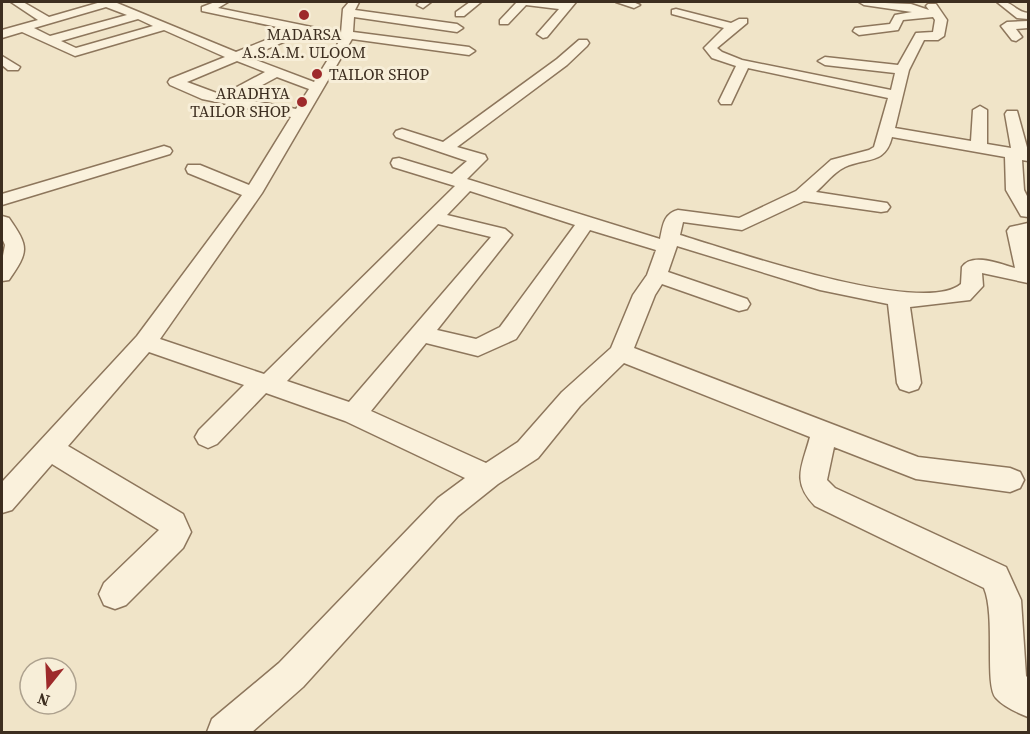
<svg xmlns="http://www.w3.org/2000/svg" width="1030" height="734" font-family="'Source Serif 4',serif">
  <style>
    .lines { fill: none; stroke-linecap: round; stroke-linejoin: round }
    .minor-casing { stroke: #8d765c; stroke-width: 3 }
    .minor { fill: #faf1dc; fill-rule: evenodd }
    .poi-dot { fill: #9e2a2b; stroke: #f7eed8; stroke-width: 2 }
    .labels { text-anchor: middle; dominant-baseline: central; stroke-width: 6; stroke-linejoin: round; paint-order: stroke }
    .far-poi-label { font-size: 16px; fill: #3d2e20; stroke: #f7eed8 }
  </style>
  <rect width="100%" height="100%" fill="#f0e4c8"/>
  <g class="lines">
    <defs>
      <g id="minor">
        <path d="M11,2h12l26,15 52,-15h16v1l119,49 55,-22 -89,-19v-4l13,-5h13l-10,6 123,25 2,-24 6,-7h10l-4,8 102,14 6,4 -6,4 -103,-15 -1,15 116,15 6,4 -6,4 -117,-16 -90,154 -102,146 104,35 191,-188 -62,-19 -2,-4 2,-4 6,-1 53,16 15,-13 -71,-24 -2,-3 2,-3 6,-2 41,13 114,-83 22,-19h8l2,3 -2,3 -20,19 -110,82 28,8 2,4 -20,20 193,60c3,-13 3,-25 18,-29l61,8 57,-27 35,-31 38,-10 5,-3 14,-49 -140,-30 -17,36h-10l-2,-3 17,-35 -24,-8 -8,-10 20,-20 -52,-14v-4l4,-1 55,14 8,-4h8v4l-30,25 5,4 20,8 149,30 4,-17 -70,-8 -7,-4 7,-4 73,8 18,-32 17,-1 2,-12 -2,-3 -30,3 -5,10 -39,5 -6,-4 2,-3 35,-4 5,-9 17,-3 -48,-7 -5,-3 52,2 18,6 -3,-4 2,-2h8l11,16 -3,16 -6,4h-14l-15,30 -14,58 76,13 2,-31 7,-4 7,4v34l24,4 -6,-34 2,-3h10l11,40v10l-6,-1 2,30 4,8v19l-7,-1 -15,-26 -1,-33 -113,-20c-7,28 -25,20 -47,30 -11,5 -20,17 -29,25l71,11 3,4 -3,4 -6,1 -77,-11 -62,29 -59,-8 -3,13c50,15 243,82 281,49l1,-17c10,-15 38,-3 53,1l-8,-37 3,-4 18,-4v60l-46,-10 1,13 -13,14 -60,7 11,76 -3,6 -9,3 -9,-3 -3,-6 -9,-79 -68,-14 -143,-44 -9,26 79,27 3,5 -3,5 -8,2 -77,-27 -7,11 -21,53 284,109 92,11 10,4 4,8 -4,8 -10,4 -94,-13 -82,-32 -7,33 8,8 171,79 15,33 5,76 2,2v39c-10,-4 -24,-10 -32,-19 -12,-13 0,-82 -12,-110l-169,-82c-24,-25 -13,-39 -5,-69l-186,-74 -44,43 -42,52 -40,26 -40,32 -155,171 -51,45h-45l5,-13 67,-56 159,-165 27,-20 -120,-57 -79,-28 -49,51 -9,4 -9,-4 -4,-7 4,-7 45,-45 -95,-33 -81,94 115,68 8,18 -8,16 -57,57 -11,4 -11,-4 -5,-11 5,-11 55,-53 -107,-66 -40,46 -10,3v-31l135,-146 105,-141 -54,-22 -2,-4 2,-4h12l49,20 42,-68 -89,-18 -32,-14 -2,-3 2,-3 55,-22 -61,-27 -89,26 -53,-24 -20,6v-8l36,-10zM106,7l21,8 -77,21 -16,-8zM138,19l15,7 -77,22 -15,-7zM305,33l35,7 -26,42 -66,-25zM237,61l28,11 -43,23 -35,-13zM277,77l32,12 -13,20 -58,-11zM470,191l105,34 -75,102 -24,12 -39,-9 75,-95 -7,-6 -58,-14zM438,224l53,13 -142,165 -62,-21zM590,230l66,20 -9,25 -14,20 -22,53 -49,44 -44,50 -32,21 -115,-52 55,-68 52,13 38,-17z"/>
        <path d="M420,2h11l-8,6 -6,-3z"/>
        <path d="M470,2h11l-17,14h-8v-4z"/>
        <path d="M517,2h59l-29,35 -4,1 -6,-4 22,-25 -33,-4 -18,19h-8v-4z"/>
        <path d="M616,2h17l7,3 -6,3z"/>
        <path d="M997,2c16,-2 18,10 31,11v6l-11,-1z"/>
        <path d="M1028,21v7l-12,1 6,8 -6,4 -4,-1 -11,-14 6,-4z"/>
        <path d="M2,56l18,11 -2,3h-10l-6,-5z"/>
        <path d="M164,146l6,2 2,3 -2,3 -168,51v-11z"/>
        <path d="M2,216l7,2c20,29 20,33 0,62l-7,1v-20l3,-16 -3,-7z"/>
      </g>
    </defs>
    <use href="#minor" class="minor-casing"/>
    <use href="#minor" class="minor"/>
  </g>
  <g class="poi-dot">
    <circle cx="304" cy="15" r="6"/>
    <circle cx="317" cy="74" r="6"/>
    <circle cx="302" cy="102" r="6"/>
  </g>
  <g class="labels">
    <g class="far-poi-label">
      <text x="304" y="34">MADARSA<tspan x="304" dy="18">A.S.A.M. ULOOM</tspan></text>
      <text x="329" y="74" text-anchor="start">TAILOR SHOP</text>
      <text x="290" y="93" text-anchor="end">ARADHYA<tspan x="290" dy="18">TAILOR SHOP</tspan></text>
    </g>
  </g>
  <rect width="1030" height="734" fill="none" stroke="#3d2e20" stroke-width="6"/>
  <g transform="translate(48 686) rotate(198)"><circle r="28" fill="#f7eed8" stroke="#ada18e" stroke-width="1.5"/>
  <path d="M0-4.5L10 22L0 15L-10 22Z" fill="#9e2a2b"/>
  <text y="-9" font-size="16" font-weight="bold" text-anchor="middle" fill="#3d2e20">N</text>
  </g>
</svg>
